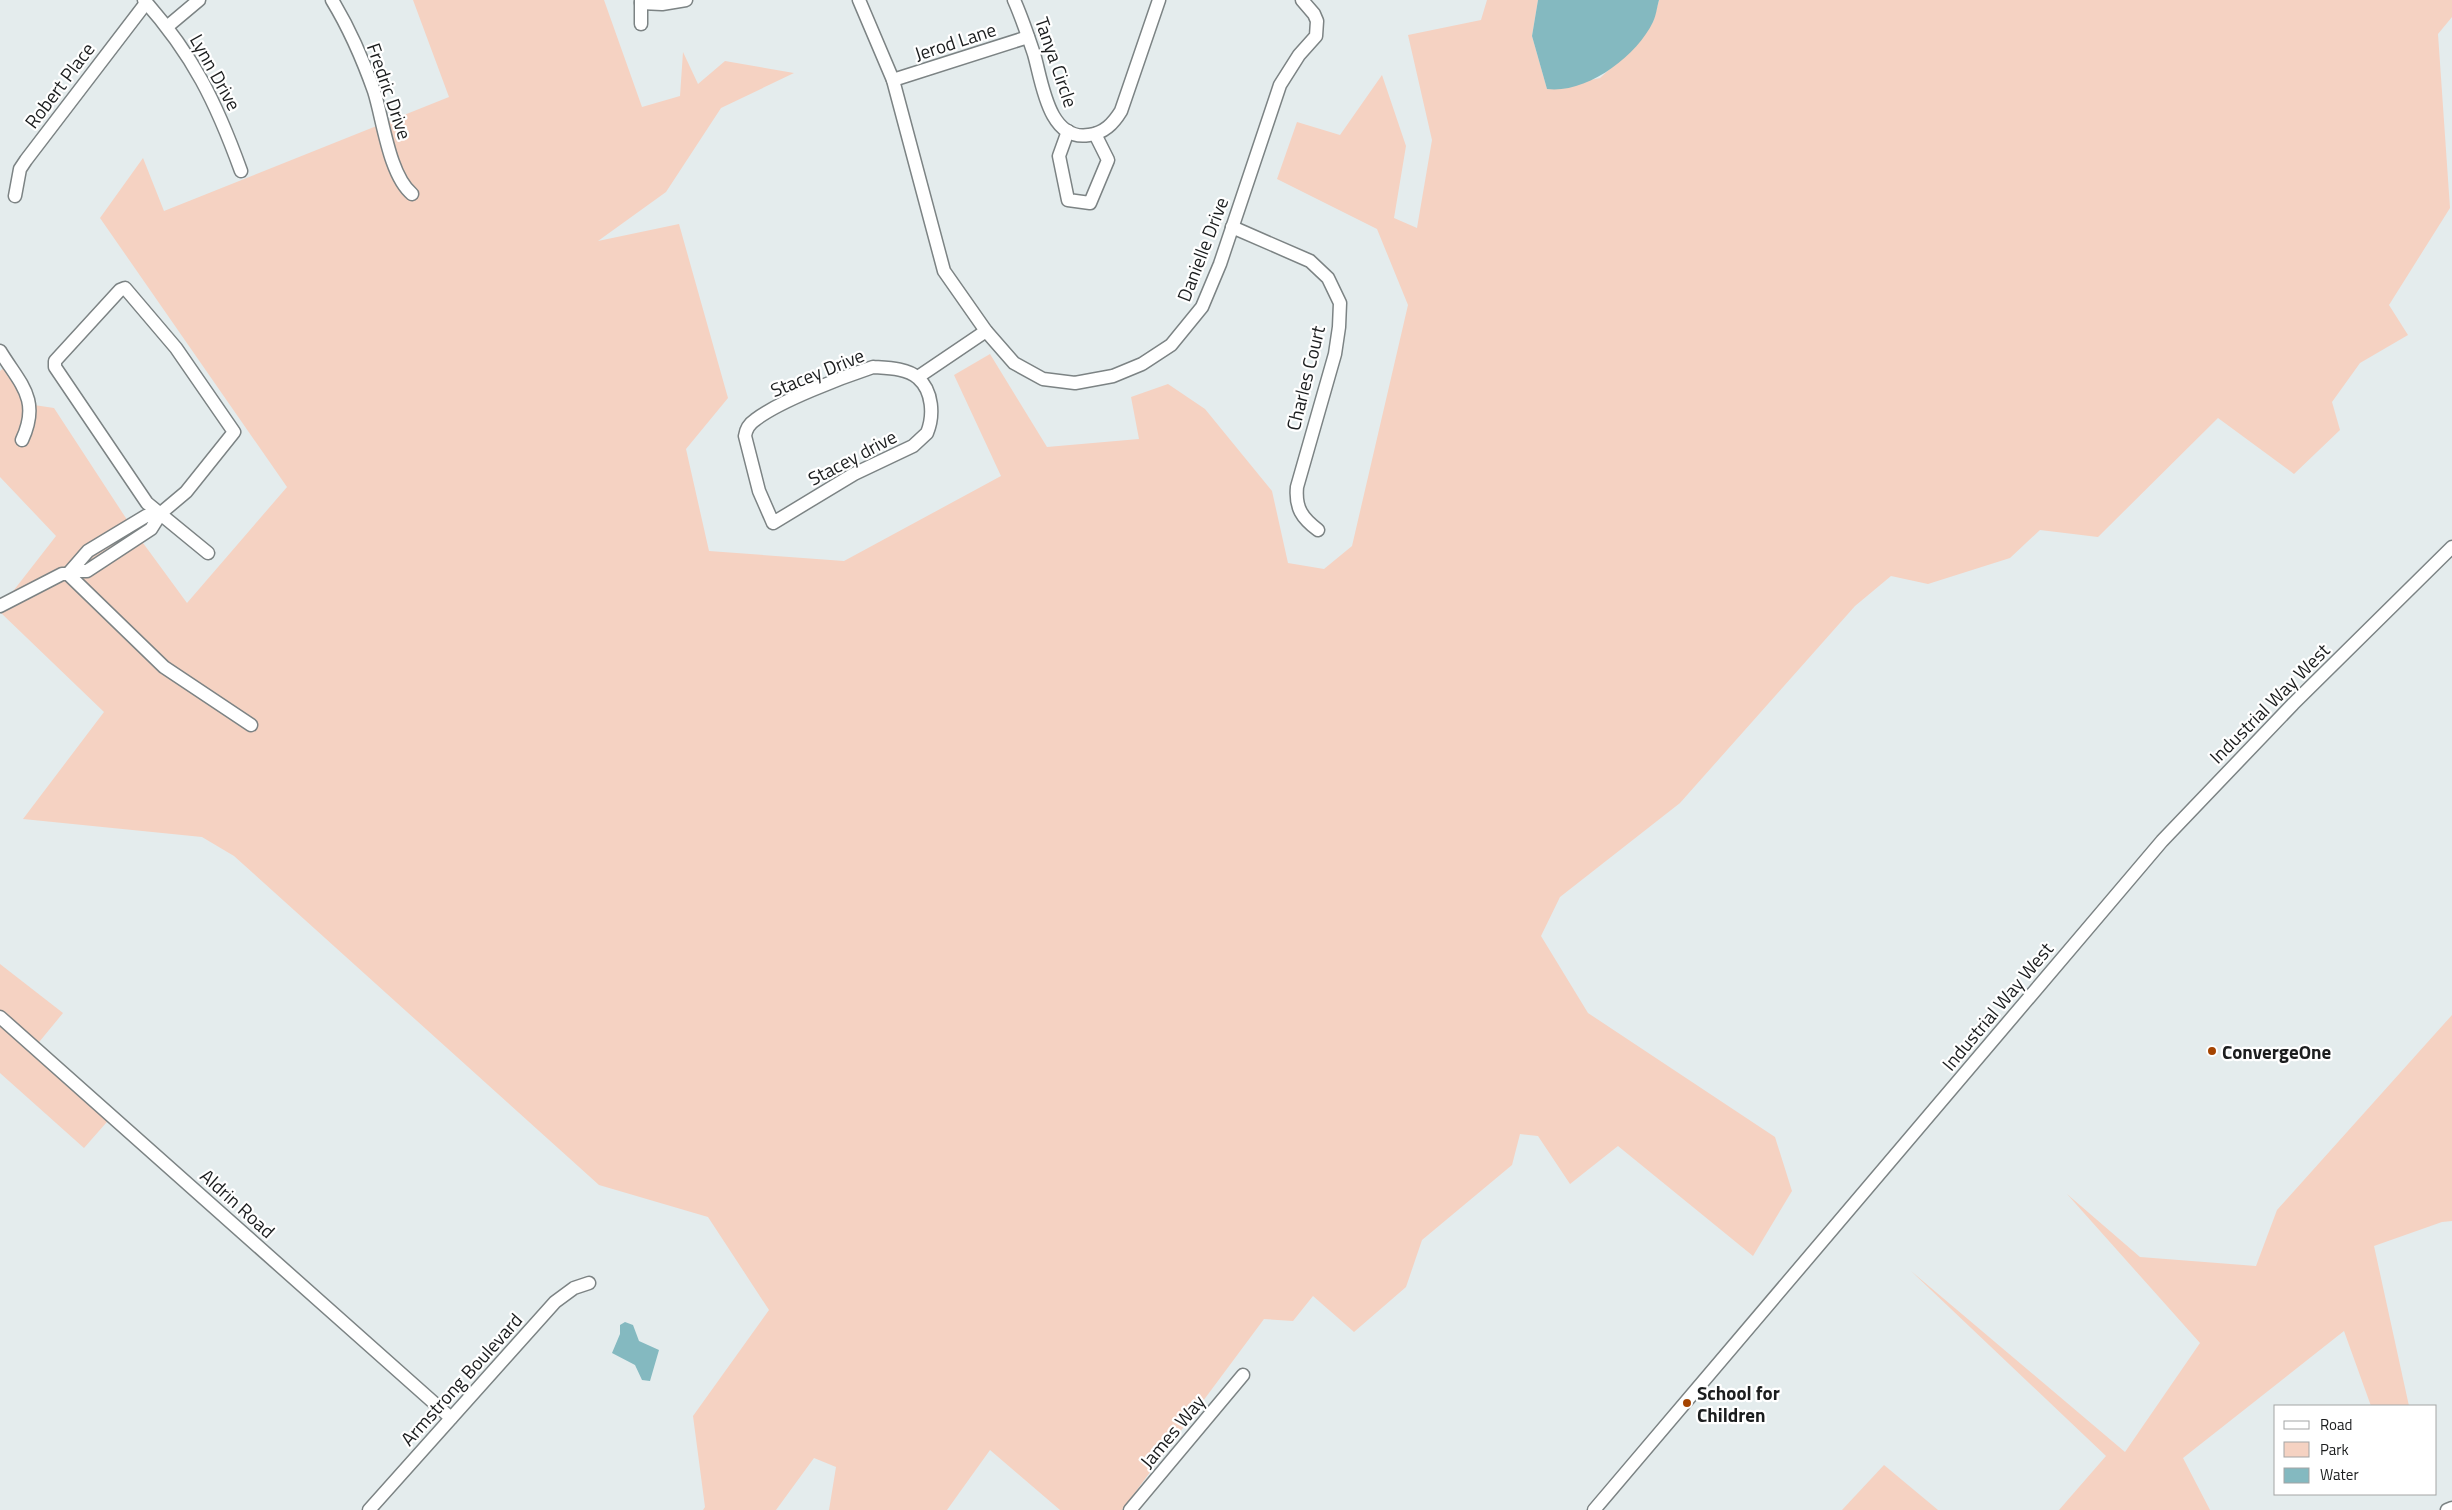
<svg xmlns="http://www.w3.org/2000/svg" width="2452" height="1510" font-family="'Titillium Web',sans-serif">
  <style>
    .green { fill: #f5d2c2 }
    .water { fill: #84b9c0 }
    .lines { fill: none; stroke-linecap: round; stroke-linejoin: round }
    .minor-casing { stroke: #7c8384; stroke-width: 15 }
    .minor { stroke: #fff; stroke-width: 12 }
    .poi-dot { fill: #a54400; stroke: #fff; stroke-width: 2 }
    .labels { text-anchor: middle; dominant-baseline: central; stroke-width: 4.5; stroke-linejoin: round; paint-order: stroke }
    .street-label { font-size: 19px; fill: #1b1d1e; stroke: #fff }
    .poi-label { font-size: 19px; font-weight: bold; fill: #1b1d1e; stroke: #fff; text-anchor: start }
  </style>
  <rect width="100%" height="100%" fill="#e4eced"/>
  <g class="green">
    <path d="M413,0h191l38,107 38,-11 3,-44 15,32 27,-23 69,12 -73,35 -55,84 -68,49 81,-17 49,174 -42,51 23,102 135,10 157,-85 -47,-101 36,-21 57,93 92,-8 -8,-42 37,-13 37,25 67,82 16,72 36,6 28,-23 56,-241 -31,-76 -100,-50 20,-57 43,13 42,-60 24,71 -12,72 23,10 15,-88 -24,-105 73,-15 6,-20h51l-6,36 15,53 53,-11 37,-34 16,-22 6,-22h793v17l-14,17 12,174 -61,97 19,30 -48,28 -28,39 8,28 -46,44 -76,-56 -120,119 -58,-7 -30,28 -82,26 -37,-8 -36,30 -175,197 -120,94 -19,39 47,77 187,124 17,54 -39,65 -135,-110 -48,38 -32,-48 -18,-2 -8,31 -90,75 -16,47 -52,45 -41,-36 -20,25 -29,-2 -142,191h-62l-70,-60 -43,60h-118l7,-43 -22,-9 -38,52h-73l2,-3 -12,-91 76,-106 -61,-93 -109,-32 -365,-329 -32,-19 -179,-18 81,-107 -104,-100v-4l56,-72 -56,-59v-106l12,-10 22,44 20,3 81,124 52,71 100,-116 -187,-269 43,-60 21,53 285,-114z"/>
    <path d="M0,964l63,49 -28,34 78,68 -29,33 -84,-75z"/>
    <path d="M2452,1015v206l-10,1 -68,24 35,160h-38l-27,-75 -161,127 27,52h-151l47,-54 -195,-185 214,181 75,-109 -133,-149 73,63 116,9 21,-56z"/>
    <path d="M1884,1465l54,45h-96z"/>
  </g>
  <g class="water">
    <path d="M1538,0h121c-2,7 -3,16 -6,22 -17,35 -67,72 -106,67l-15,-53z"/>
    <path d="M625,1322l8,3 6,16 20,9 -9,31 -8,-1 -7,-15 -23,-12 8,-19v-9z"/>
  </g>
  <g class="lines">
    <defs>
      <g id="minor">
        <path d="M144,0c49,55 72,102 97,171"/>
        <path d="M332,0c17,28 31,60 42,91 9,28 15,84 38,103"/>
        <path d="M641,0v24"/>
        <path d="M859,0l34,80 51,191 42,60 28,32 29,16 32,4 38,-7 29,-12 29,-19 31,-38 18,-43 60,-179 19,-30 17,-19 1,-15 -3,-7 -12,-14"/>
        <path d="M1014,0c8,18 14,36 20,54 8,27 14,88 55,81 15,-2 24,-11 32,-24l38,-111"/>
        <path d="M641,3l21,1 24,-4"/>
        <path d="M168,26l31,-26"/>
        <path d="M893,80l135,-43"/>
        <path d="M1068,131l-9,25 9,44 22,3 18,-43 -13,-26"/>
        <path d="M15,196l5,-27 6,-9 120,-157"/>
        <path d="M1232,227l78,34 18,17 12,25 -1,24 -4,27 -38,133c-2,21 5,31 21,43"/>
        <path d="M0,351c20,33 41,48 22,89"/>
        <path d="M873,367c14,1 34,1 45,11 15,13 16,38 9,55l-14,13 -59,28 -81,49 -14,-32 -14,-55c1,-7 4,-12 10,-16 24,-19 88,-43 118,-53z"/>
        <path d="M918,377l68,-46"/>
        <path d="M161,513l25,-21 48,-60 -58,-84 -51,-60 -5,2 -65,71v6l92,136 61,50"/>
        <path d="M68,574l20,-23 58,-35 15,-3 -10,16 -64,42h-14"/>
        <path d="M0,606l62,-32h6l96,93 87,58"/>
        <path d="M0,1017l451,401"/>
        <path d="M369,1510l186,-208 19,-14 15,-5"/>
        <path d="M1130,1510l113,-135"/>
        <path d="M1594,1510l568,-669 131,-137 159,-157"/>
        <path d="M2447,1510l5,-2"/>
      </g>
    </defs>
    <use href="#minor" class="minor-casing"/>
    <use href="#minor" class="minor"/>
  </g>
  <g class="poi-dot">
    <circle cx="2212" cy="1051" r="5"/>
    <circle cx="1687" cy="1403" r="5"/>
  </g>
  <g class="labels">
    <g class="street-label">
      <text transform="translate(955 41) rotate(-18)">Jerod Lane</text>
      <text transform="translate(1057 62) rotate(71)">Tanya Circle</text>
      <text transform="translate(216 72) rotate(61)">Lynn Drive</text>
      <text transform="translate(59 85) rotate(-53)">Robert Place</text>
      <text transform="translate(390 91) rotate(71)">Fredric Drive</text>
      <text transform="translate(1202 249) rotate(-69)">Danielle Drive</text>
      <text transform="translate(817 372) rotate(-22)">Stacey Drive</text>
      <text transform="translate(1305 378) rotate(-76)">Charles Court</text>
      <text transform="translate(852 457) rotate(-28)">Stacey drive</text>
      <text transform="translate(2269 703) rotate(-45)">Industrial Way West</text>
      <text transform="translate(1997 1006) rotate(-50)">Industrial Way West</text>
      <text transform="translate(238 1203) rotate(42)">Aldrin Road</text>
      <text transform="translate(461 1379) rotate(-48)">Armstrong Boulevard</text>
      <text transform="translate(1172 1431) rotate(-50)">James Way</text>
    </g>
    <g class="poi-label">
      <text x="2222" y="1051">ConvergeOne</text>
      <text x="1697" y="1392">School for<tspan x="1697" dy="22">Children</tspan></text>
    </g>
  </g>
  <rect x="2274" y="1405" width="162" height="90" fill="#ffffff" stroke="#a4a5a5"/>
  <rect x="2284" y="1421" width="25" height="8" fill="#ffffff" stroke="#a4a5a5"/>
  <text x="2320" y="1430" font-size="15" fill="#1b1d1e">Road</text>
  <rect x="2284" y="1442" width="25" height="15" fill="#f5d2c2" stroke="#a4a5a5"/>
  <text x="2320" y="1455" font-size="15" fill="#1b1d1e">Park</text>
  <rect x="2284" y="1468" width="25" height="15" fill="#84b9c0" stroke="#a4a5a5"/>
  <text x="2320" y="1480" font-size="15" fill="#1b1d1e">Water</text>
</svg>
